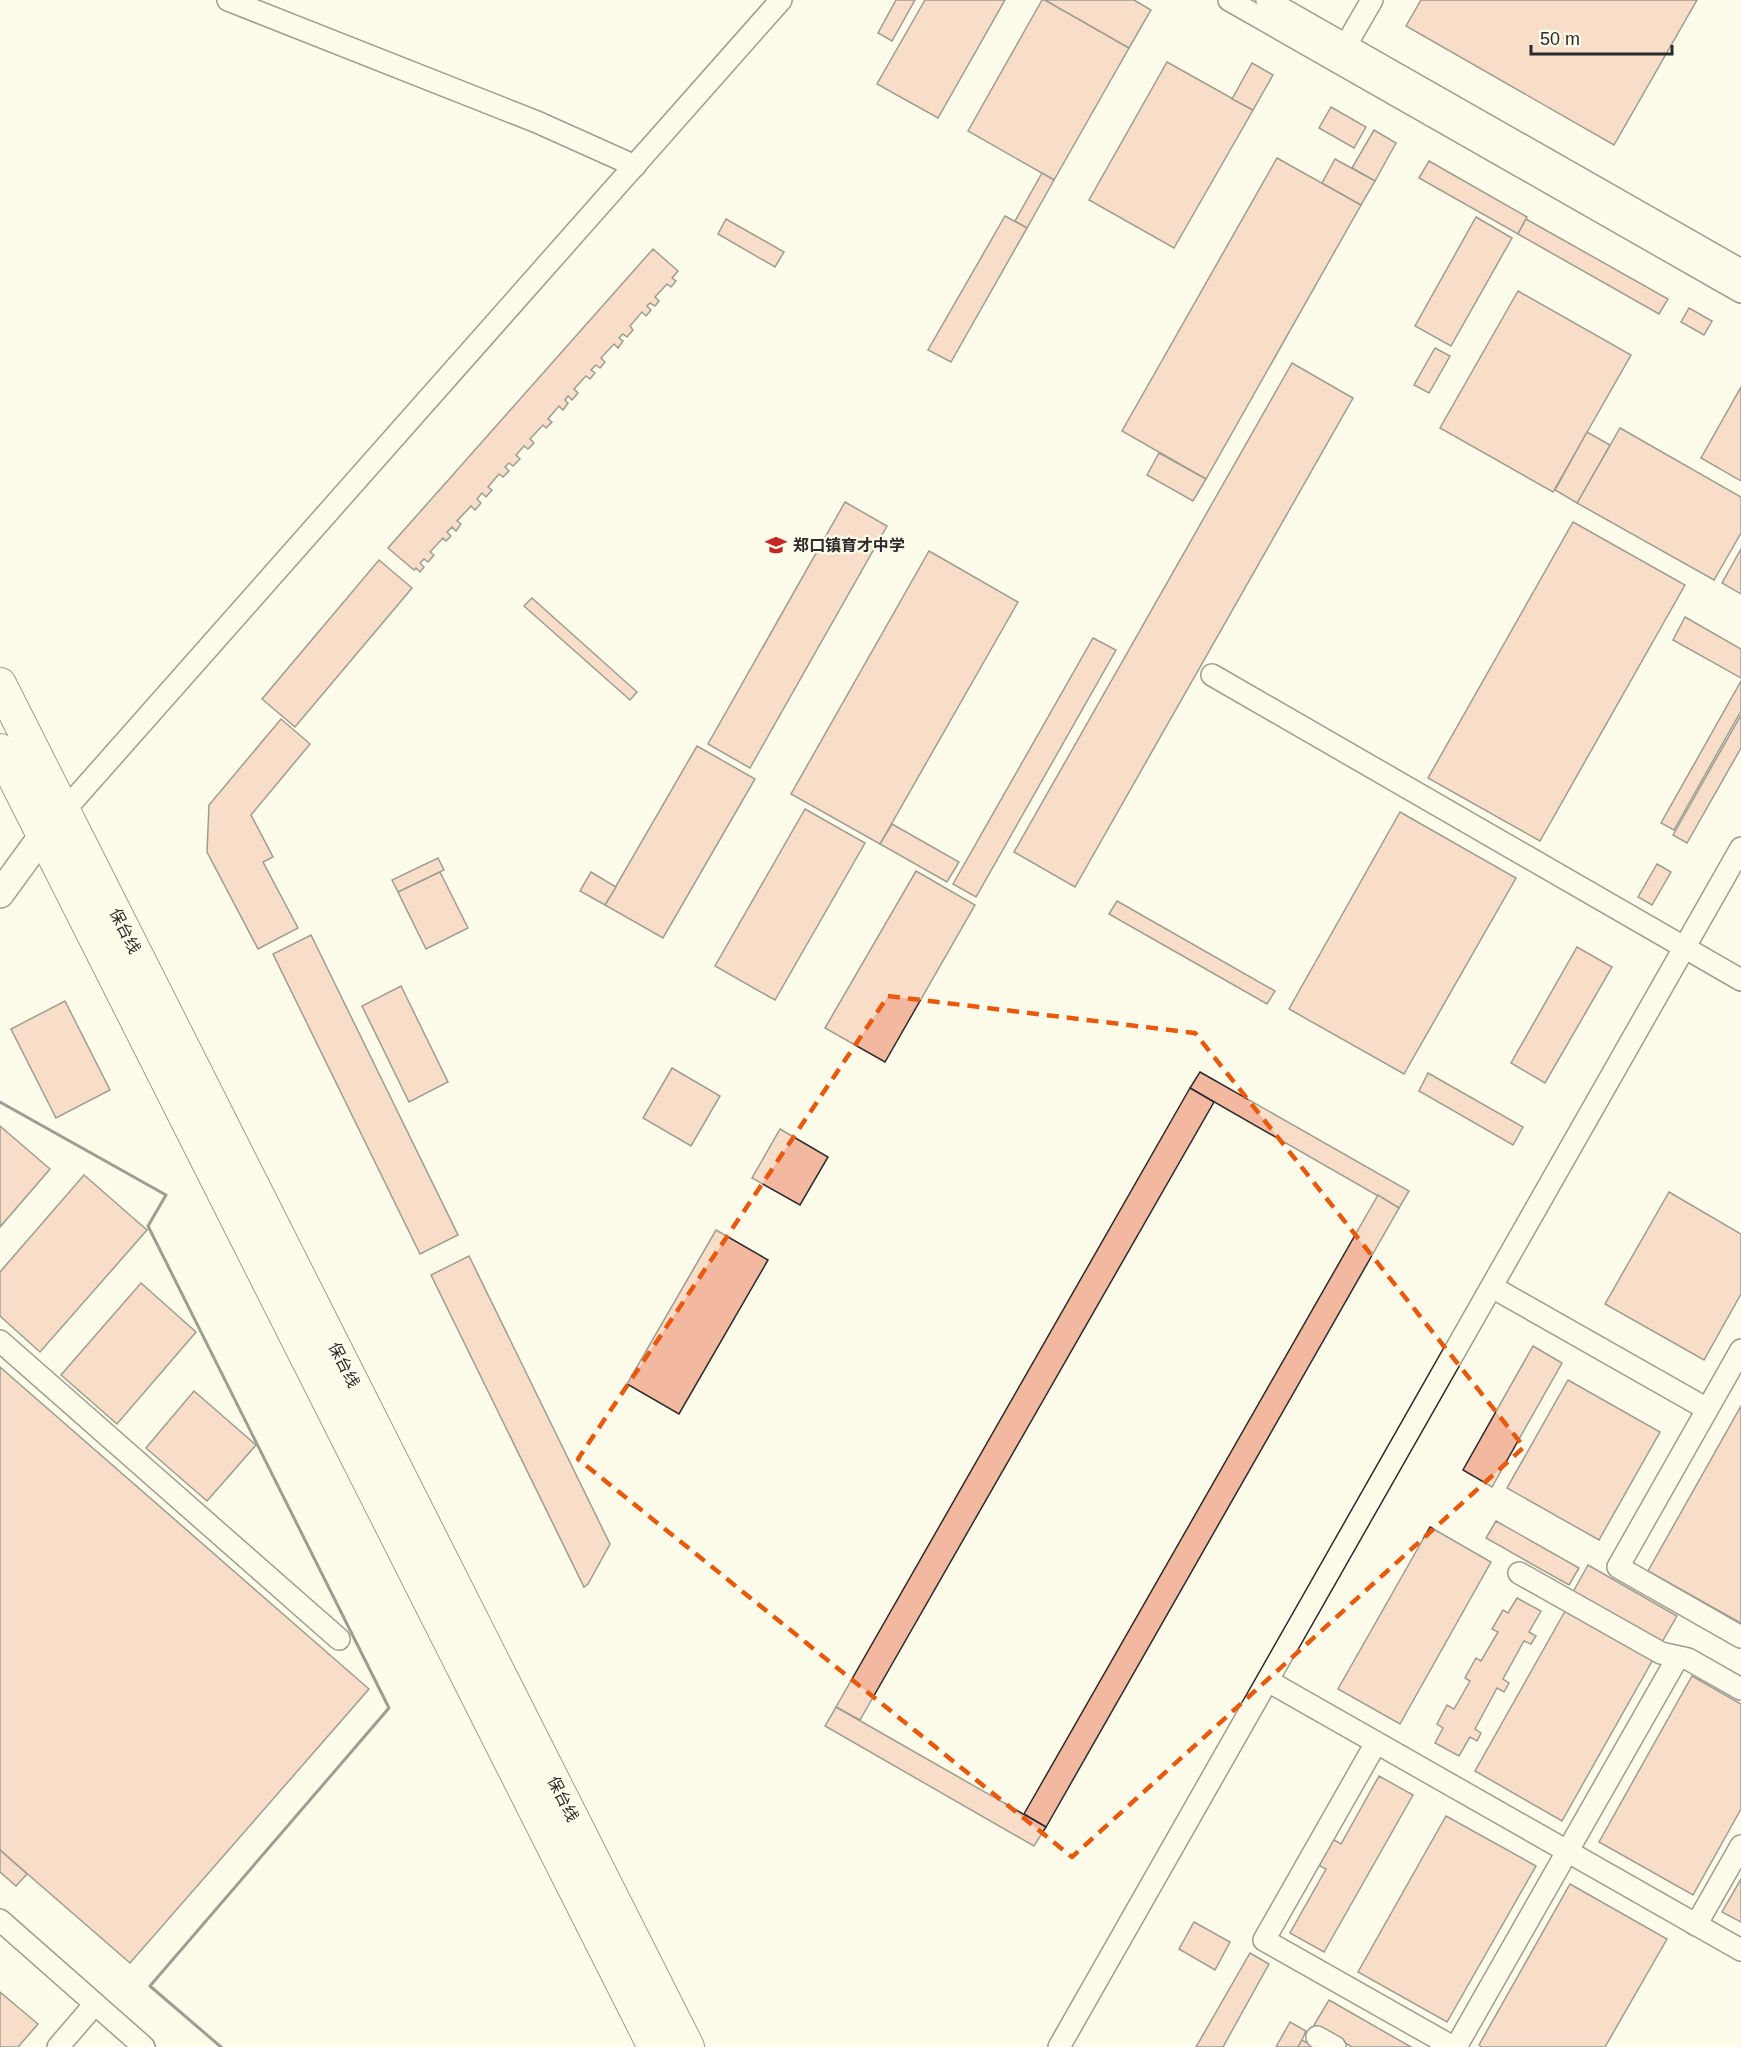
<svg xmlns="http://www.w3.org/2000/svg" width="1741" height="2047" font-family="Arial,'Noto Sans SC',sans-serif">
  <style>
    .building { fill: #f2b8a0; stroke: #2b2b2b; stroke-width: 1.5 }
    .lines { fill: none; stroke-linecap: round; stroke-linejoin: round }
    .minor-casing { stroke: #2b2b2b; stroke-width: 24 }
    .major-casing { stroke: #2b2b2b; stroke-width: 30 }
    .highway-casing { stroke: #2b2b2b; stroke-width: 34 }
    .minor { stroke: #fdfbea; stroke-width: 21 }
    .major { stroke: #fdfbea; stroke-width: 27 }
    .highway { stroke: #fdfbea; stroke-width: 32 }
    .wall { stroke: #2b2b2b; stroke-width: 3 }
    .marked { fill: none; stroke: #e8590c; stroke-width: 4.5; stroke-dasharray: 12 8; stroke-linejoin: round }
    .labels { text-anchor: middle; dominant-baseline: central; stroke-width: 4.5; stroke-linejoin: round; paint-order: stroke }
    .poi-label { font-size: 16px; font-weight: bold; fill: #2b2b2b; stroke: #fdfbea; text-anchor: start }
    .street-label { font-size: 16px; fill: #2b2b2b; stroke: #fdfbea }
  </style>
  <rect width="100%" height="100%" fill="#fdfbea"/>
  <g class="building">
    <path d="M896,0h19l-23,41 -14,-8z"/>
    <path d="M925,0h80l-67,118 -61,-34z"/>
    <path d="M1042,0h3l84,48 -75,132 -86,-49z"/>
    <path d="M1045,0h89l17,10 -22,38z"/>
    <path d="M1421,0h276l-83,145 -208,-119z"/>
    <path d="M1167,62l86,48 -79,138 -85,-48z"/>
    <path d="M1252,63l21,12 -20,35 -21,-11z"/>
    <path d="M1331,107l35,20 -12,21 -35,-20z"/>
    <path d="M1374,130l22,13 -21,38 -23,-13z"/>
    <path d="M1277,158l84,47 -155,274 -84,-48z"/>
    <path d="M1335,159l40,22 -14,24 -39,-22z"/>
    <path d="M1429,161l98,56 -9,17 -99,-56z"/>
    <path d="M1042,173l12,7 -27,48 -12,-7z"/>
    <path d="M1005,216l22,12 -76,134 -23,-12z"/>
    <path d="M1476,217l36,21 -61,108 -36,-20z"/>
    <path d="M726,219l58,33 -9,15 -57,-33z"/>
    <path d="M1526,219l142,80 -9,15 -141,-80z"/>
    <path d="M653,249l25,22 -6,7 4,3 -5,6 -4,-3 -12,13 4,4 -4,5 -5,-3 -3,3 4,4 -5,6 -4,-4 -12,14 3,4 -6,7 -4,-3 -4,4 4,3 -5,7 -4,-4 -13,14 4,4 -5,6 -4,-3 -5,5 4,3 -5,6 -4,-3 -12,13 4,4 -6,7 -4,-4 -3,4 3,3 -5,7 -4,-4 -11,13 4,3 -6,6 -3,-3 -13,14 4,4 -6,6 -4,-3 -8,9 4,4 -7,7 -4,-3 -4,4 4,4 -6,6 -4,-3 -11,13 4,3 -6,7 -4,-4 -5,6 4,4 -6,7 -4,-4 -14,15 4,3 -5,7 -4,-4 -5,5 4,4 -5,5 -3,-3 -13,14 4,3 -6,7 -4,-3 -4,4 4,4 -4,5 -4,-4 -2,2 -26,-22z"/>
    <path d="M1518,291l113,64 -78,137 -113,-64z"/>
    <path d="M1689,308l23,13 -8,14 -23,-13z"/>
    <path d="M1435,348l15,8 -21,37 -15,-8z"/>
    <path d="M1292,363l61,35 -278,489 -61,-35z"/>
    <path d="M1741,387v94l-40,-23z"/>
    <path d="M1620,428l121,69v36l-27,47 -137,-77z"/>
    <path d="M1587,432l23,13 -33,58 -22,-13z"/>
    <path d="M1159,453l47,26 -13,22 -46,-26z"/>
    <path d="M845,502l42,24 -137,242 -42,-24z"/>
    <path d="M1573,522l112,63 -145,256 -112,-63z"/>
    <path d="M1741,549v45l-19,-11z"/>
    <path d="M929,551l89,51 -138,242 -89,-50z"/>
    <path d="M379,560l33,28 -117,139 -33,-28z"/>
    <path d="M532,598l105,94 -7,8 -106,-94z"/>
    <path d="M1685,617l56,32v29l-68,-38z"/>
    <path d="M1093,638l23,12 -140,247 -23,-13z"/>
    <path d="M1741,681v30l-67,119 -13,-7z"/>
    <path d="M1741,715v33l-54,95 -14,-8z"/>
    <path d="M281,719l29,25 -59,71 22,42 -10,5 35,66 -40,21 -51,-97 2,-47z"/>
    <path d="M697,746l58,33 -92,159 -58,-33z"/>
    <path d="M805,809l60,34 -90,157 -60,-34z"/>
    <path d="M1400,812l116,66 -112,196 -115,-65z"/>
    <path d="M892,824l67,38 -12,20 -67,-38z"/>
    <path d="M438,858l6,12 -46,22 -6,-12z"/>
    <path d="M1657,864l14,8 -19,33 -14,-8z"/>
    <path d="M916,871l59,34 -90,157 -60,-34z"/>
    <path d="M440,872l28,56 -42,21 -28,-57z"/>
    <path d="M591,872l25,15 -11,18 -25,-14z"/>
    <path d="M1117,901l158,90 -8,13 -158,-90z"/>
    <path d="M311,935l147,300 -38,19 -147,-300z"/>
    <path d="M1577,947l35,20 -67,116 -34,-20z"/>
    <path d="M401,986l47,96 -39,20 -47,-96z"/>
    <path d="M65,1001l45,89 -54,28 -45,-89z"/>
    <path d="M672,1068l48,28 -29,50 -48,-28z"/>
    <path d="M1200,1072l209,119 -10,17 -209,-120z"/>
    <path d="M1428,1073l95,54 -10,18 -94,-54z"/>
    <path d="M1190,1088l24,14 -354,618 -24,-13z"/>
    <path d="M0,1126l50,43 -50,58z"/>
    <path d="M780,1129l48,28 -28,48 -48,-27z"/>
    <path d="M84,1175l63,55 -107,122 -40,-36v-44z"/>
    <path d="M1669,1192l72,42v60l-37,66 -99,-56z"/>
    <path d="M1378,1195l21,13 -353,619 -22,-13z"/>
    <path d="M716,1230l52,30 -89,154 -52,-30z"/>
    <path d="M469,1256l141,288 -22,40 -4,3 -153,-312z"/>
    <path d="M141,1283l55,49 -79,92 -56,-49z"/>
    <path d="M1533,1346l29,17 -70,124 -29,-17z"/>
    <path d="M0,1367l369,322 -239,274 -130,-113z"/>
    <path d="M1568,1380l92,52 -61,108 -92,-52z"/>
    <path d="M194,1391l62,54 -49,56 -61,-53z"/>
    <path d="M1741,1406v217l-93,-52z"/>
    <path d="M1496,1521l83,47 -10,17 -83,-47z"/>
    <path d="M1430,1527l61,35 -91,162 -62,-35z"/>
    <path d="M1588,1565l89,51 -15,26 -89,-50z"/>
    <path d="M1517,1598l24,13 -12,21 7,4 -5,8 -7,-3 -21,38 6,4 -5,9 -7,-4 -22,41 6,4 -4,8 -7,-4 -11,19 -24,-13 8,-15 -6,-4 10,-19 7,4 16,-28 -5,-3 11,-20 5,3 17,-29 -6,-3 11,-19 5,3z"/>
    <path d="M1568,1606l87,50 -93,165 -87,-50z"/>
    <path d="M1692,1676l49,28v105l-48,86 -94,-53z"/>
    <path d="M836,1707l210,120 -12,19 -209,-120z"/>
    <path d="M1379,1776l34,19 -89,157 -34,-19 36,-64 -11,-6 14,-26 12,7z"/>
    <path d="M1446,1816l90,50 -89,156 -89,-50z"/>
    <path d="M0,1850l27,24 -11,12 -16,-14z"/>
    <path d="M1741,1879v43l-19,-10z"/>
    <path d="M1570,1884l97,55 -62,108h-123l-3,-2z"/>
    <path d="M1194,1922l36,20 -15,28 -36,-21z"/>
    <path d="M1250,1953l19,11 -46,83h-27z"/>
    <path d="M0,1992l38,32 -20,23h-18z"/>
    <path d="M1329,2000l82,47h-59l-38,-22z"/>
    <path d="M1290,2022l16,9 -4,9 -4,7h-22z"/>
    <path d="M1302,2040l12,7h-16z"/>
  </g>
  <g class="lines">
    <defs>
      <g id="minor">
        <path d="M228,0l309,122 98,44"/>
        <path d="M1229,0l512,292"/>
        <path d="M1267,0l474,270"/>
        <path d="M1346,45l26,-45"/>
        <path d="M1212,675l529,305"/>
        <path d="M56,820l725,-820"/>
        <path d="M1492,1287l215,122"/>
        <path d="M0,1341l339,298"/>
        <path d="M1741,1350l-123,217 123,70"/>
        <path d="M1519,1573l142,80 27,6 53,30"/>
        <path d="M1268,1681l473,269"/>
        <path d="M1376,1743l-112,197 189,107"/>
        <path d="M0,1920l144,127"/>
        <path d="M1696,1925l45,-79"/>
        <path d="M1317,2037l18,10"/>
        <path d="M58,2047l37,-43"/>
        <path d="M1059,2047l682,-1199"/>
        <path d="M1456,2047l222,-390"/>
      </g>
      <path id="major" d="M0,894l43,-59"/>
      <g id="highway">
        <path d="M0,684l688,1363"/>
        <path d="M0,750l654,1297"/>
      </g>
    </defs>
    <use href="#minor" class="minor-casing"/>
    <use href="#major" class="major-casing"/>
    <use href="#highway" class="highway-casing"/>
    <use href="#minor" class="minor"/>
    <use href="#major" class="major"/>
    <use href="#highway" class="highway"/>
    <path class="wall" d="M0,1102l166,93 -18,31 241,482 -239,278 71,61"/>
  </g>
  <path d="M0 0H1741V2047H0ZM888,996l307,37 329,414 -452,410 -494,-398z" fill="#fdfbea" fill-opacity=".55" fill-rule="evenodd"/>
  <path class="marked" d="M888,996l307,37 329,414 -452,410 -494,-398z"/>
  <defs>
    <symbol id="school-bare" viewBox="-9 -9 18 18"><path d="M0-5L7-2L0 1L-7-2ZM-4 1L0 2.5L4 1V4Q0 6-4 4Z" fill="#c62828" stroke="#fdfbea" stroke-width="2.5" paint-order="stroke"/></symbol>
  </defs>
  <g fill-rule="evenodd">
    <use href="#school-bare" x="761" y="530" width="30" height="30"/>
  </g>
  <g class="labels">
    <g class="poi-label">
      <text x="793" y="545">郑口镇育才中学</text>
    </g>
    <g class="street-label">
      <text transform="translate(125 931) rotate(63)">保台线</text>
      <text transform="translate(344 1365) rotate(63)">保台线</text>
      <text transform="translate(563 1799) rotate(63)">保台线</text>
    </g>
  </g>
  <path d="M1531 45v9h141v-9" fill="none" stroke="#2b2b2b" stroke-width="3"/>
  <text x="1540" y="45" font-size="18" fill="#2b2b2b" stroke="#fdfbea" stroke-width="4.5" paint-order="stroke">50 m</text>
</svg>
